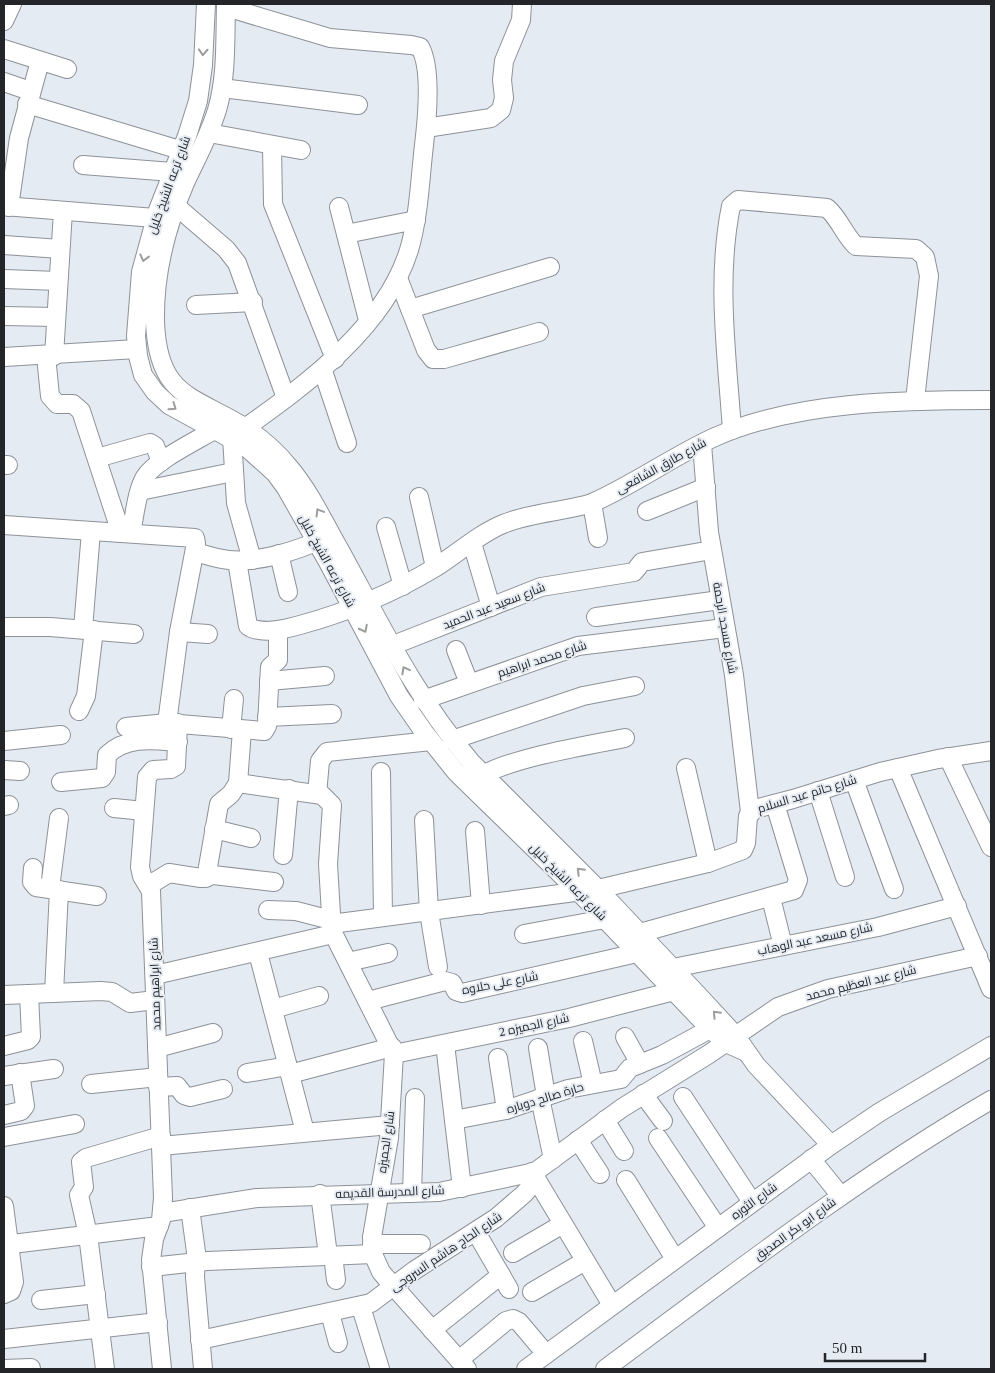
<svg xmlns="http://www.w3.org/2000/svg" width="995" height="1373" font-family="'Times New Roman',Cairo,serif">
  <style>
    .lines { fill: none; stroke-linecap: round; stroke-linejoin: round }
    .minor-casing { stroke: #8d9299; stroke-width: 20 }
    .minor { stroke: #fff; stroke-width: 18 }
    .oneway { stroke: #9c9d9e }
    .labels { text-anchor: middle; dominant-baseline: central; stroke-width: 4; stroke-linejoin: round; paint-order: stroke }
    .street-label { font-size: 12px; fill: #232528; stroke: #e5ebf2 }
  </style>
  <rect width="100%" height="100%" fill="#e5ebf2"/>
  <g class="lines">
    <defs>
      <g id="minor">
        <path d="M206,4l-3,61 -5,36 -11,35 -29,74 -17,62 -5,64 2,20 5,19 12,17 14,13 77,42 29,26 11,15 42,74 71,134 25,36 32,40 123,120 131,137 16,14 20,9"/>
        <path d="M226,4c-1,35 1,72 -9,106 -8,26 -21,49 -32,73 -19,44 -31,91 -30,139 3,75 37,73 91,106 16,11 31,24 43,39 22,26 36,58 53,87 41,75 73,142 129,208l127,127 100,106 37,40 21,30 75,80"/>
        <path d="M226,7l104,31 81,7 9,2c12,21 7,73 4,98 -4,34 -5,71 -15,105 -24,77 -101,133 -164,178"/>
        <path d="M4,21l8,-17"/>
        <path d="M4,49l63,20"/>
        <path d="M4,82l26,9"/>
        <path d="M222,88l136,17"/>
        <path d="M27,104l153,46"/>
        <path d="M426,128l65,-10 10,-8 3,-12 -2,-18 2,-19 17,-41 1,-16"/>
        <path d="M209,133l92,17"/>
        <path d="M272,145l1,59 62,155"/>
        <path d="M83,165l89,7"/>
        <path d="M4,206l151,12"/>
        <path d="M176,206l50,43 11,14 49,135"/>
        <path d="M9,207l10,-69 21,-77"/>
        <path d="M339,207l29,113"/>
        <path d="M346,234l70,-14"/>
        <path d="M4,245l56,4"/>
        <path d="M398,278l28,72 7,9h11l95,-27"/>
        <path d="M4,279l54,2"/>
        <path d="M196,305l57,-3"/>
        <path d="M410,309l140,-42"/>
        <path d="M4,316l52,1"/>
        <path d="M46,356l4,40 7,8h16l8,7 40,122"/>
        <path d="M54,356l9,-145"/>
        <path d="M4,357l133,-8"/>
        <path d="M323,371l24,72"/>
        <path d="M732,430c-5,-74 -16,-150 -1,-224l7,-6 89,8c13,11 17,27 29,38l60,3 9,8 4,19 -14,124"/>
        <path d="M232,437l4,66 16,57"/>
        <path d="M702,444l7,88 25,143 16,137"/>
        <path d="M97,458l53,-15 5,3 6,16"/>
        <path d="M4,465h4"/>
        <path d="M140,491l93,-19"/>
        <path d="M419,497l16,70"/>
        <path d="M592,503l6,35"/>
        <path d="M647,511l59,-24"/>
        <path d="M4,525l191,13 1,5 -17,89 -12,91"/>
        <path d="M386,527l17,59"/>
        <path d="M131,533c4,-18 5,-40 14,-56 11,-18 58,-39 77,-52"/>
        <path d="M472,543l19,64"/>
        <path d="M195,552c11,3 22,7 34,8 31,3 70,-10 98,-23"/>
        <path d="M279,554l9,38"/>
        <path d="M237,561l11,65c12,9 38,3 52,-1 48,-13 93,-32 136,-58 22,-14 43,-33 67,-43 29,-12 60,-12 89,-21 43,-19 81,-47 123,-66 81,-36 189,-37 276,-37"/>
        <path d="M596,617l124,-17"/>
        <path d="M4,627h46l84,7"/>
        <path d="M83,629l8,-98"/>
        <path d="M179,632l29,2"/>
        <path d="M391,646l150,-59 93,-15 8,-10 70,-12"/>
        <path d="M456,650l13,33"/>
        <path d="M269,681l56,-5"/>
        <path d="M423,700l155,-54 147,-18"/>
        <path d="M79,711l7,-15 8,-66"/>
        <path d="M267,717l65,-3"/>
        <path d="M126,727l41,-4 97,8 3,-5 3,-59 8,-7v-30"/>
        <path d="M231,729l3,-30"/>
        <path d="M452,740l131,-44 52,-10"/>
        <path d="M4,741l57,-6"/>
        <path d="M948,757l43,90"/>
        <path d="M686,768l22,95"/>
        <path d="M898,768l93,221"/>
        <path d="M4,770l16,1"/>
        <path d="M381,772l2,145"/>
        <path d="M475,780c27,-21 114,-35 150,-42"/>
        <path d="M854,780l40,109"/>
        <path d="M61,782l41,-4 4,-6 1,-17c20,-19 46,-15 71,-13"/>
        <path d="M238,783l84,12 10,10 -4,59 4,67 62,123 -5,84 -17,99 1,17 8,18 86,97"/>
        <path d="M818,791l27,86"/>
        <path d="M317,794l3,-33 7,-9 104,-11"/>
        <path d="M4,806l5,-1"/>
        <path d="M114,808l30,3"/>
        <path d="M424,820l5,92 9,55"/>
        <path d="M214,829l37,9"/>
        <path d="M475,831l6,74"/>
        <path d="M283,855l6,-66"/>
        <path d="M33,868l-1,14 4,5 61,9"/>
        <path d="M206,878l13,-74 12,-10 7,-11 4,-53"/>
        <path d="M147,883l9,-2 13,-8 32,5 12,-3 61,7"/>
        <path d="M50,888l9,-70"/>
        <path d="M771,898l12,48"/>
        <path d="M268,910l28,1 35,9"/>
        <path d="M331,924l267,-35 110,-26 35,-13 3,-7 2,-27 7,-7 38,-10 87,-27 58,-13 53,-8"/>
        <path d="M640,933l154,-43 4,-10 -23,-76"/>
        <path d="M524,934l81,-15"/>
        <path d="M258,953l47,179"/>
        <path d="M348,962l40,-9"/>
        <path d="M673,968l205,-41 79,-21"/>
        <path d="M155,975l178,-41"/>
        <path d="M54,993l5,-103"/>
        <path d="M4,995l97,-4 11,1 18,11 25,-3"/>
        <path d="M368,1001l77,-20 7,2 4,8 6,2 175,-40"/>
        <path d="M273,1009l46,-13"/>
        <path d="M625,1037l15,27"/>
        <path d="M583,1041l10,43"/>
        <path d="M445,1044l17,144"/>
        <path d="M4,1046l24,-6 3,-3 -2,-43"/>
        <path d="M157,1048l56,-15"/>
        <path d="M538,1048l8,48"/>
        <path d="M394,1054l175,-36 105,-27"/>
        <path d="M498,1058l8,52"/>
        <path d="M247,1073l41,-7"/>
        <path d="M290,1074l102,-27"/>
        <path d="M4,1076l50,-7"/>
        <path d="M91,1084l67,-7"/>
        <path d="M158,1087l19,-1 7,9 6,2 33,-8"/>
        <path d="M643,1094l20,27"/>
        <path d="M683,1097l69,105"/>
        <path d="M540,1098l13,61"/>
        <path d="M4,1115l17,-4 4,-5 -5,-33"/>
        <path d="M454,1120l52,-10 62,-21 53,-10 9,-11 32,-13 48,-26"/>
        <path d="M605,1120l19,31"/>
        <path d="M4,1137l71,-13"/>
        <path d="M658,1138l60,90"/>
        <path d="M578,1140l22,34"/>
        <path d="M161,1146l229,-21"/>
        <path d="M811,1159l30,37"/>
        <path d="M532,1172l80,133"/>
        <path d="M626,1180l49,79"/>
        <path d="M412,1193l3,-95"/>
        <path d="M320,1194l8,61"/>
        <path d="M4,1206l10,76 -3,9 -7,3"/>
        <path d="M190,1208l6,44 -1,25 8,92"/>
        <path d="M162,1213l95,-15 182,-6 96,-20 87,-64 87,-54 69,-47 50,-18 150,-33"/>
        <path d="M476,1232l33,57"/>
        <path d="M372,1244h49"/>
        <path d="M4,1245l155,-19"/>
        <path d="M513,1253l50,-29"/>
        <path d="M333,1255l3,25"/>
        <path d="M151,1267l56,-6 166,-7"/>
        <path d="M532,1292l53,-31"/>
        <path d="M41,1300l55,-6"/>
        <path d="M361,1307l19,62"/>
        <path d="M330,1313l8,30"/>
        <path d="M432,1330l69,-55"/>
        <path d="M4,1339l154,-17"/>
        <path d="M200,1340l171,-37 44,-33 81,-52 28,-24 12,-14"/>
        <path d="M459,1360l47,-39 7,-2 6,3 27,32"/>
        <path d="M4,1369l27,-1"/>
        <path d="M105,1369l-17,-134 -9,-40 5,-8 -3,-25 5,-4 75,-22"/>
        <path d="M162,1369l-11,-109 3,-21 7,-19 2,-22 -12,-307 -9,-15 -2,-9 7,-90 6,-7 18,-1 5,-3 2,-43"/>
        <path d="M526,1369l305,-224 49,-33 111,-66"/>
        <path d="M605,1369c126,-93 250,-190 386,-269"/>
      </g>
    </defs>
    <use href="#minor" class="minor-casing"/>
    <use href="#minor" class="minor"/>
  </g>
  <defs><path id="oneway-chevron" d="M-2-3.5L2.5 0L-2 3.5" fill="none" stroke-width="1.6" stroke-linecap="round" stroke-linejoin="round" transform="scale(1.25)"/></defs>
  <g class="oneway">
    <use href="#oneway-chevron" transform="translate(203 52) rotate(93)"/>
    <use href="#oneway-chevron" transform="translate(144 258) rotate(104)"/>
    <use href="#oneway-chevron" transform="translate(173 407) rotate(35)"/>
    <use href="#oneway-chevron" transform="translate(319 512) rotate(-121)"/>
    <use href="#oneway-chevron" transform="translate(364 629) rotate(63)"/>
    <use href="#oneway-chevron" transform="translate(405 670) rotate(-119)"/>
    <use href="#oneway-chevron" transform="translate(580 871) rotate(-135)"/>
    <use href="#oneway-chevron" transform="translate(716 1014) rotate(-133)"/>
  </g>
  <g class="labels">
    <g class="street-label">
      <text transform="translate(169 185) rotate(-70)">شارع ترعه الشيخ خليل</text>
      <text transform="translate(661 466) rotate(-29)">شارع طارق الشافعى</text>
      <text transform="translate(327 561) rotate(61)">شارع ترعه الشيخ خليل</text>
      <text transform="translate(494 606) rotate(-21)">شارع سعيد عبد الحميد</text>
      <text transform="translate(725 628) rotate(80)">شارع مسجد الرحمة</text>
      <text transform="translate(542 659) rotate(-18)">شارع محمد ابراهيم</text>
      <text transform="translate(807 794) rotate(-17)">شارع حاتم عبد السلام</text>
      <text transform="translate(568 882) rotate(45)">شارع ترعه الشيخ خليل</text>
      <text transform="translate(815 939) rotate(-12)">شارع مسعد عبد الوهاب</text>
      <text transform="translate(500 983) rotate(-11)">شارع على حلاوه</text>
      <text transform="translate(861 983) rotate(-14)">شارع عبد العظيم محمد</text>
      <text transform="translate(155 984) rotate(-92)">شارع ابراهيم محمد</text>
      <text transform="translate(534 1025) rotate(-12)">شارع الجميزه 2</text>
      <text transform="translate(545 1098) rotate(-17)">حارة صالح دوباره</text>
      <text transform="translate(386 1142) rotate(-82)">شارع الجميزه</text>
      <text transform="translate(390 1192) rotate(-2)">شارع المدرسة القديمه</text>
      <text transform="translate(754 1201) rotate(-36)">شارع الثوره</text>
      <text transform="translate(795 1229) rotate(-36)">شارع ابو بكر الصديق</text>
      <text transform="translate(446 1252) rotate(-34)">شارع الحاج هاشم السروجى</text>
    </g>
  </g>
  <rect width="995" height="1373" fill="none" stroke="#232528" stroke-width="10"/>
  <path d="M825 1353v8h100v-8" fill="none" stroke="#232528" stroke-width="2.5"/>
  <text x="832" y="1353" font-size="15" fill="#232528" stroke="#e5ebf2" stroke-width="4" paint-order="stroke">50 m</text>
</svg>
